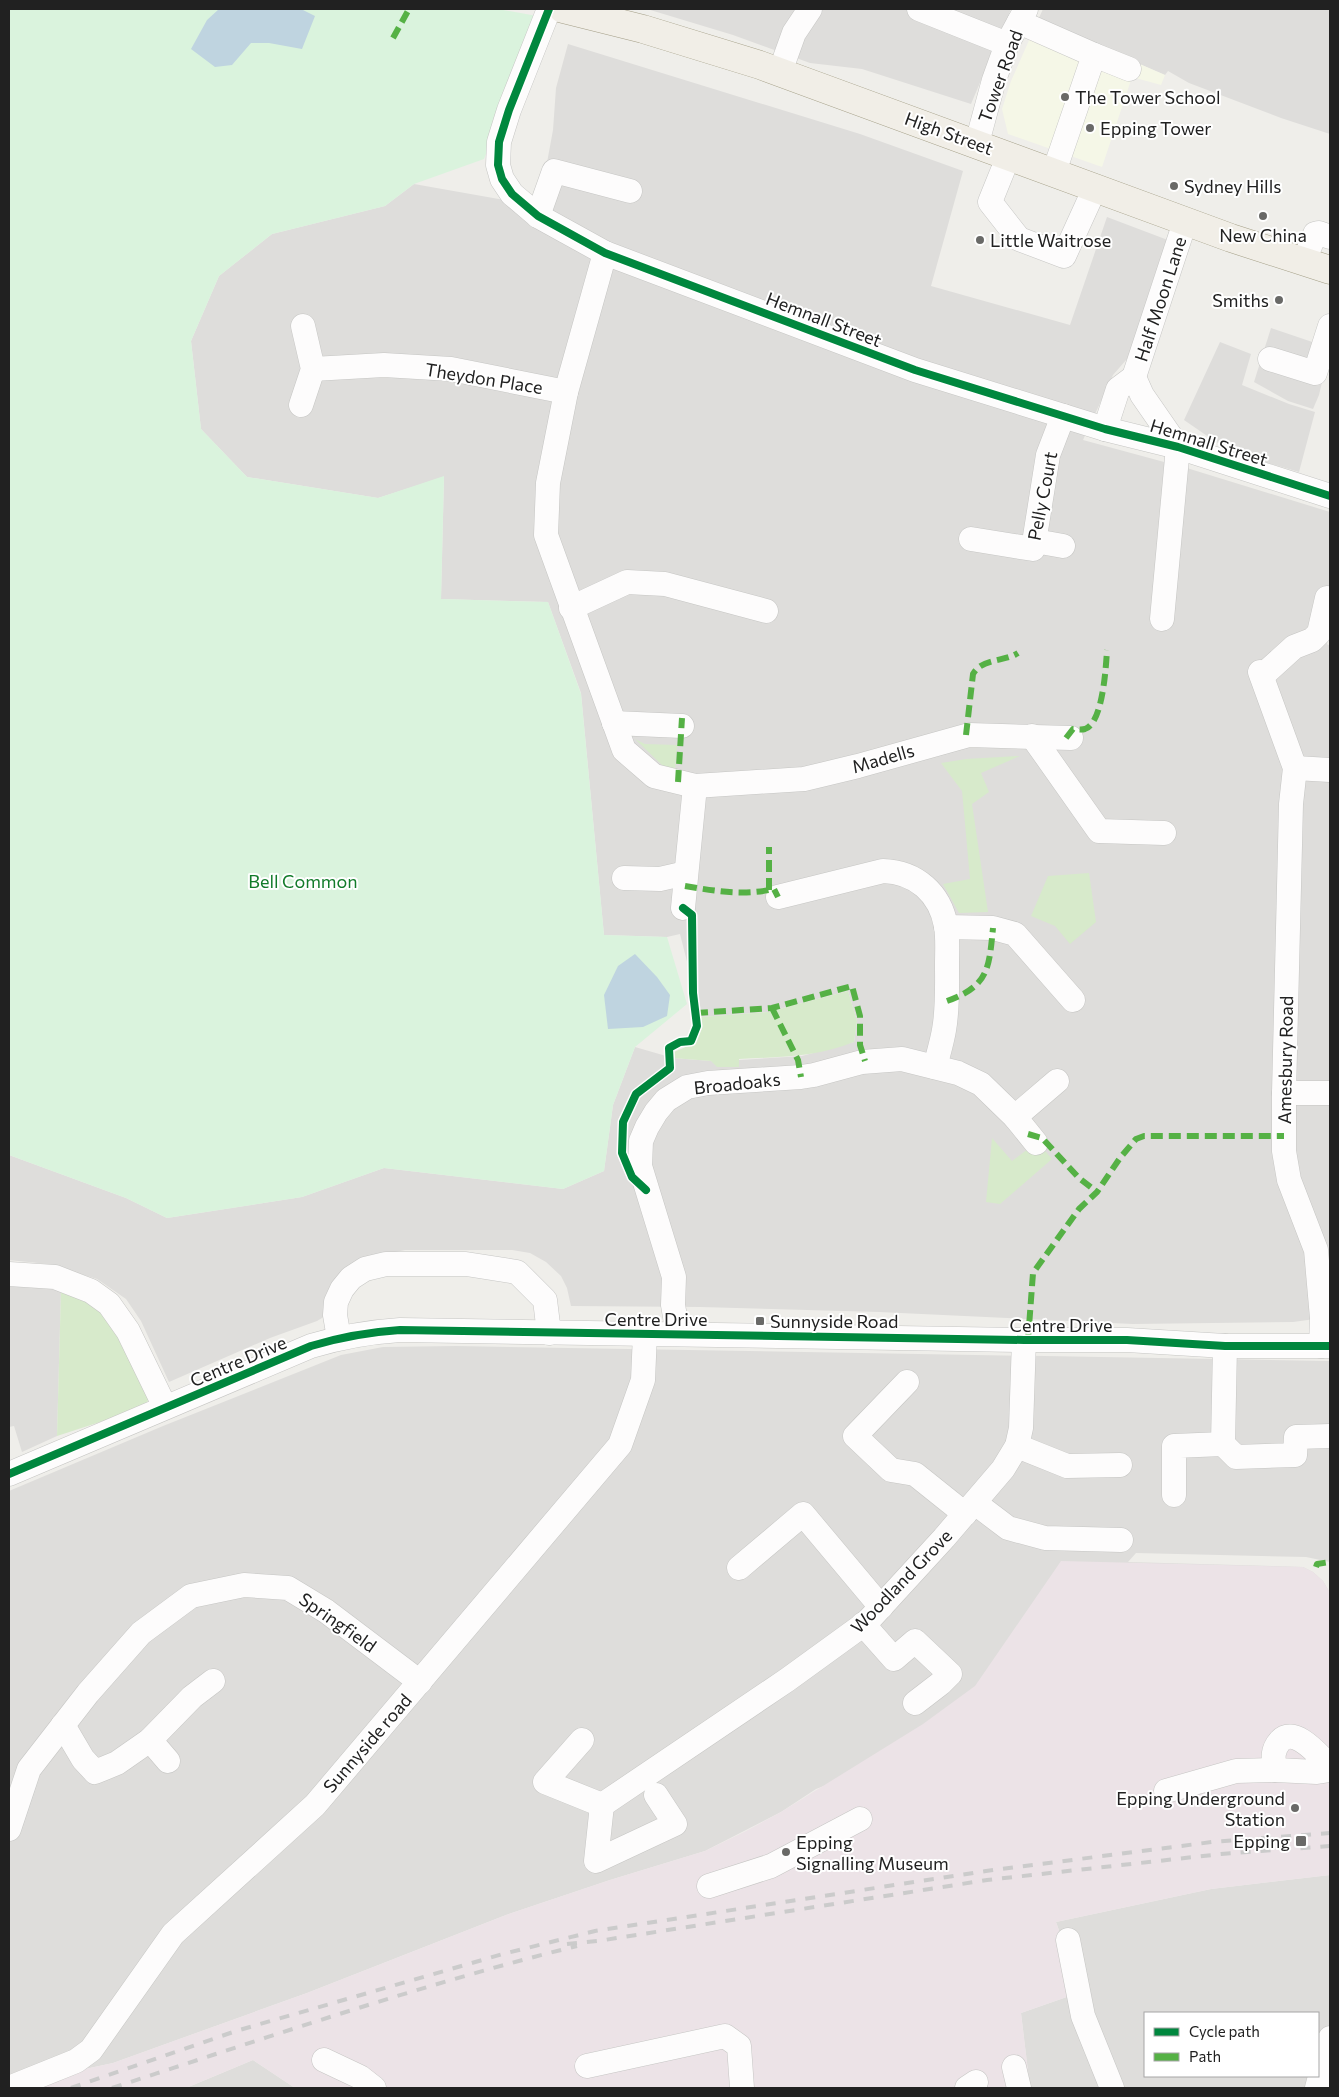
<svg xmlns="http://www.w3.org/2000/svg" width="1339" height="2097" font-family="Commissioner,sans-serif">
  <style>
    .residential { fill: #dedddb; fill-rule: evenodd }
    .industrial { fill: #ece3e7 }
    .education { fill: #f5f7e7 }
    .grass { fill: #d7eacb }
    .park { fill: #daf3dd }
    .water { fill: #bfd4e0 }
    .lines { fill: none; stroke-linecap: round; stroke-linejoin: round }
    .minor-casing { stroke: #c6c6c4; stroke-width: 25 }
    .major-casing { stroke: #a49f87; stroke-width: 29 }
    .minor { stroke: #fdfcfc; stroke-width: 24 }
    .major { stroke: #f1eee7; stroke-width: 28 }
    .rail { stroke: #cbcbcb; stroke-width: 4; stroke-dasharray: 10 10; stroke-linecap: butt }
    .quiet { stroke: #55b145; stroke-width: 6; stroke-dasharray: 12 6; stroke-linecap: butt }
    .cycleway-casing { stroke: #fff; stroke-width: 11 }
    .cycleway { stroke: #00873e; stroke-width: 8 }
    .poi-dot { fill: #696967; stroke: #fff; stroke-width: 2 }
    .labels { text-anchor: middle; dominant-baseline: central; stroke-width: 4; stroke-linejoin: round; paint-order: stroke }
    .street-label { font-size: 18px; fill: #212121; stroke: #fff }
    .poi-label { font-size: 18px; fill: #212121; stroke: #fff; text-anchor: start }
    .park-label { font-size: 18px; fill: #127b2a; stroke: #fff }
  </style>
  <rect width="100%" height="100%" fill="#efeeea"/>
  <g class="residential">
    <path d="M647,9h364l-40,95 -109,-35 -52,-6 -77,-28z"/>
    <path d="M1043,9h287v125l-49,-16 -92,-35 -21,-12 -3,4 -127,-55z"/>
    <path d="M568,44l292,90 103,37 -32,115 139,39 37,-108 66,25 -33,102 -27,31 -30,65 107,29 140,43v115l-3,17 3,2v671l-37,5 -160,2 -254,-12 -179,-5 -129,-1 -4,-18 -6,-12 -15,-14 -16,-9 -18,-3h-107l-24,5 -59,63 -5,3 -47,17 -101,44 -28,-61 -15,-22 -29,-20 -49,-15 -39,-4v-105l117,43 41,20 135,-21 82,-29 179,21 41,-18 9,-66 22,-58 38,11 38,3 28,6v-7l63,-4 52,-14 3,-21 -9,-30 -80,21 -67,5 -21,-83 -13,3 -63,-2 -23,-242 -33,-91 -107,-3 3,-122 -66,21 -131,-21 -46,-48 -10,-88 28,-65 53,-42 113,-28 29,-22 125,22 14,-76 3,-42z"/>
    <path d="M1271,328l59,20 -11,47 -6,14 -25,-8 -34,-19z"/>
    <path d="M1220,342l31,12 -9,31 47,19 26,8 -16,60 -45,-13 -38,-17 -32,-22z"/>
    <path d="M9,1284l52,6 -4,146 -35,16 -8,-26 -5,1z"/>
    <path d="M456,1346l874,15v201l-24,-5 -170,-4 -8,9 175,5 10,5 10,9 7,12 -514,196 -35,23 -76,39 -95,29 -104,35 -199,78 -194,70 -28,6 -54,19h-22v-597l154,-65 178,-71 42,-8z"/>
    <path d="M1330,1875v213h-300l-9,-75 60,-21 -25,-70 155,-33zM1145,2013h173v63h-173z"/>
    <path d="M253,2060l42,28h-109z"/>
  </g>
  <path class="industrial" d="M1061,1561l242,6 10,5 10,9 7,12v282l-119,14 -155,33 25,70 -60,21 9,75h-735l-42,-28 -67,28h-155l54,-19 28,-6 194,-70 199,-78 104,-35 95,-29 41,-20 35,-19 142,-88 52,-38z"/>
  <path class="education" d="M1038,20l127,55 -4,10 -29,-8 -30,90 -94,-33 -6,-25 9,-28z"/>
  <g class="grass">
    <path d="M635,739l10,5 32,1 -2,26 -11,-4z"/>
    <path d="M1020,756l-39,17 8,19 -17,12 16,108 -29,1 -16,-29 27,-5 -8,-88 -21,-28 25,-4z"/>
    <path d="M1089,873l7,49 -26,22 -15,-18 -24,-10 17,-40z"/>
    <path d="M848,991l9,30 -3,21c-36,15 -76,15 -115,17v8h-22l-6,-6 -38,-3 1,-6 14,-6 11,-11 2,-18 67,-5z"/>
    <path d="M992,1138l20,23 16,-12 12,-4 12,14 -52,45 -14,-2z"/>
    <path d="M61,1290l48,21 41,83 -3,9 -7,6 -83,27z"/>
  </g>
  <path class="park" d="M9,9h489l39,7 -53,143 -70,25 -29,22 -113,28 -53,42 -28,65 10,88 46,48 131,21 66,-22 -3,123 107,3 33,92 23,241 63,2 20,67 -52,43 -22,58 -9,66 -41,18 -179,-21 -82,29 -135,21 -41,-20 -117,-43z"/>
  <g class="water">
    <path d="M219,9h82l14,7 -13,33 -33,-6h-18l-19,22 -17,2 -24,-18 16,-29z"/>
    <path d="M635,954l22,23 13,18 -3,21 -24,11 -35,2 -4,-34 14,-29z"/>
  </g>
  <g class="lines">
    <defs>
      <g id="minor">
        <path d="M549,9l-40,101 -10,32 -1,23 4,14 10,15 26,22 67,37 310,117 190,59 73,18 152,49"/>
        <path d="M919,9l88,35"/>
        <path d="M1019,22l75,33 -40,117"/>
        <path d="M1094,55l35,14"/>
        <path d="M780,72l14,-39 16,-24"/>
        <path d="M977,143l17,-63 13,-36 19,-35"/>
        <path d="M1009,155l-19,47 29,37 45,17 31,-68"/>
        <path d="M538,216l16,-45 76,20"/>
        <path d="M605,253l-39,139 -18,91 -2,52 78,215 30,26 41,10 109,-7 54,-13 111,-31 102,3"/>
        <path d="M1304,261l11,-27 4,-1 11,4"/>
        <path d="M1270,359l45,14 15,-47"/>
        <path d="M313,369l71,-4 67,4 115,23"/>
        <path d="M1134,377l8,18 36,52 -16,172"/>
        <path d="M301,405l12,-36 -10,-43"/>
        <path d="M1105,429l13,-40 16,-12 51,-155"/>
        <path d="M971,539l62,10 15,-94 15,-39"/>
        <path d="M1035,541l28,5"/>
        <path d="M571,608l56,-26 38,2 101,27"/>
        <path d="M1260,672l35,96 -4,36 -7,289v58l5,29 27,70 6,68 -1,28"/>
        <path d="M1262,676l32,-29 18,-7 7,-7 8,-35"/>
        <path d="M614,723l68,3"/>
        <path d="M1032,736l67,95 65,2"/>
        <path d="M1295,768l35,2"/>
        <path d="M624,878l36,1 26,-6"/>
        <path d="M778,897l105,-26c33,1 57,22 63,55 2,12 1,26 1,38 0,22 1,44 -3,66 -2,12 -6,25 -9,37"/>
        <path d="M683,908l12,-122"/>
        <path d="M946,927l47,1 22,6 58,66"/>
        <path d="M1284,1093h46"/>
        <path d="M1015,1117l42,-36"/>
        <path d="M9,1274l46,3 36,14 18,13 19,27 37,76"/>
        <path d="M678,1334l-5,-29 1,-28 -34,-111 1,-25 6,-14 9,-15 10,-12 21,-13 21,-4 93,-6 13,-2 48,-13 40,-3 56,14 23,11 34,33 21,26"/>
        <path d="M339,1338l-4,-23 1,-13 6,-13 9,-11 14,-9 21,-5h80l51,8 28,28 4,33"/>
        <path d="M907,1382l-52,54 36,34 24,4 50,40"/>
        <path d="M1223,1444l13,13 59,-2 1,-18 34,-1"/>
        <path d="M1017,1446l50,20 53,-1"/>
        <path d="M9,1474l302,-128c30,-9 58,-14 89,-16l624,10h103l98,6h105"/>
        <path d="M1174,1495v-49l49,-2 2,-98"/>
        <path d="M975,1503l33,25 37,10 76,2"/>
        <path d="M739,1568l64,-54 78,93"/>
        <path d="M863,1624l31,35 21,-18 35,33 -9,9 -26,20"/>
        <path d="M63,1725l20,34 12,13 22,-9 33,-23 42,-43 21,-16"/>
        <path d="M150,1740l18,21"/>
        <path d="M582,1740l-37,42 57,23"/>
        <path d="M1330,1766c-10,-9 -35,-41 -50,-25 -8,9 -7,17 -5,29l42,2 13,-2"/>
        <path d="M1166,1791l70,-20 39,-1"/>
        <path d="M602,1805l185,-125 80,-58 77,-84 59,-69 14,-23 4,-18 3,-88"/>
        <path d="M602,1805l-6,56 79,-37 -19,-29"/>
        <path d="M9,1829l20,-60 59,-76 53,-60 50,-37 53,-11 44,3 38,23 94,71"/>
        <path d="M709,1886l62,-20 89,-47"/>
        <path d="M1068,1940l15,76 29,72"/>
        <path d="M324,2060l36,17 14,11"/>
        <path d="M587,2066l138,-30 14,10 3,42"/>
        <path d="M1014,2067l5,21"/>
        <path d="M9,2088l67,-27 15,-11 82,-116 142,-129 305,-360 23,-65 2,-46"/>
        <path d="M967,2088l9,-6"/>
        <path d="M1317,2088l13,-50"/>
      </g>
      <path id="major" d="M563,9l80,20 117,36 471,173 99,32"/>
    </defs>
    <use href="#minor" class="minor-casing"/>
    <use href="#major" class="major-casing"/>
    <use href="#minor" class="minor"/>
    <use href="#major" class="major"/>
    <g class="rail">
      <path d="M567,1944l31,-3 389,-61 234,-26 109,-8"/>
      <path d="M71,2088l165,-57 267,-77 92,-23 391,-60 226,-29 118,-9"/>
      <path d="M112,2088c154,-50 307,-103 465,-142"/>
    </g>
    <g class="quiet">
      <path d="M393,38l16,-29"/>
      <path d="M966,735l7,-61c9,-16 31,-12 45,-21"/>
      <path d="M1066,738l7,-9c3,0 8,1 12,0 18,-6 21,-63 22,-79"/>
      <path d="M678,782l4,-64"/>
      <path d="M685,886c30,5 59,10 89,3l4,8"/>
      <path d="M769,890v-43"/>
      <path d="M947,1001c42,-15 42,-33 46,-73"/>
      <path d="M772,1008l26,52 3,17"/>
      <path d="M696,1013l76,-5 80,-22 8,30v29l5,16"/>
      <path d="M1028,1134l14,4 37,40 18,14"/>
      <path d="M1028,1340l5,-67 46,-64 18,-17 23,-34 16,-19 8,-3h140"/>
      <path d="M1316,1567l1,-3 13,-2"/>
    </g>
    <defs>
      <g id="cycleway">
        <path d="M549,9l-40,101 -10,32 -1,23 4,14 10,15 26,22 67,37 310,117 190,59 73,18 152,49"/>
        <path d="M646,1190l-14,-13 -10,-24 1,-31 13,-28 34,-26 -1,-20 11,-6 11,-1 6,-15 -4,-33 -1,-78 -9,-7"/>
        <path d="M9,1474l302,-128c30,-9 58,-14 89,-16l624,10h103l98,6h105"/>
      </g>
    </defs>
    <use href="#cycleway" class="cycleway-casing"/>
    <use href="#cycleway" class="cycleway"/>
  </g>
  <g class="poi-dot">
    <circle cx="1065" cy="97" r="5"/>
    <circle cx="1090" cy="128" r="5"/>
    <circle cx="1174" cy="186" r="5"/>
    <circle cx="1263" cy="216" r="5"/>
    <circle cx="980" cy="240" r="5"/>
    <circle cx="1279" cy="300" r="5"/>
    <rect x="755" y="1316" width="10" height="10" rx="2.5"/>
    <circle cx="1295" cy="1808" r="5"/>
    <rect x="1295" y="1835" width="12" height="12" rx="2.5"/>
    <circle cx="786" cy="1852" r="5"/>
  </g>
  <g class="labels">
    <g class="street-label">
      <text transform="translate(1000 76) rotate(-70)">Tower Road</text>
      <text transform="translate(949 133) rotate(20)">High Street</text>
      <text transform="translate(1160 299) rotate(-72)">Half Moon Lane</text>
      <text transform="translate(824 319) rotate(21)">Hemnall Street</text>
      <text transform="translate(484 378) rotate(9)">Theydon Place</text>
      <text transform="translate(1209 442) rotate(17)">Hemnall Street</text>
      <text transform="translate(1042 496) rotate(-79)">Pelly Court</text>
      <text transform="translate(883 758) rotate(-16)">Madells</text>
      <text transform="translate(1285 1060) rotate(-89)">Amesbury Road</text>
      <text transform="translate(737 1083) rotate(-6)">Broadoaks</text>
      <text x="656" y="1319">Centre Drive</text>
      <text x="1061" y="1325">Centre Drive</text>
      <text transform="translate(238 1361) rotate(-23)">Centre Drive</text>
      <text transform="translate(901 1581) rotate(-46)">Woodland Grove</text>
      <text transform="translate(338 1622) rotate(35)">Springfield</text>
      <text transform="translate(367 1743) rotate(-49)">Sunnyside road</text>
    </g>
    <g class="poi-label">
      <text x="1075" y="97">The Tower School</text>
      <text x="1100" y="128">Epping Tower</text>
      <text x="1184" y="186">Sydney Hills</text>
      <text x="1263" y="235" text-anchor="middle">New China</text>
      <text x="990" y="240">Little Waitrose</text>
      <text x="1269" y="300" text-anchor="end">Smiths</text>
      <text x="770" y="1321">Sunnyside Road</text>
      <text x="1285" y="1798" text-anchor="end">Epping Underground<tspan x="1285" dy="21">Station</tspan></text>
      <text x="1290" y="1841" text-anchor="end">Epping</text>
      <text x="796" y="1842">Epping<tspan x="796" dy="21">Signalling Museum</tspan></text>
    </g>
    <g class="park-label">
      <text x="303" y="881">Bell Common</text>
    </g>
  </g>
  <rect width="1339" height="2097" fill="none" stroke="#212121" stroke-width="20"/>
  <rect x="1144" y="2012" width="175" height="65" fill="#ffffff" stroke="#a6a6a6"/>
  <rect x="1154" y="2028" width="25" height="8" fill="#00873e" stroke="#a6a6a6"/>
  <text x="1189" y="2037" font-size="15" fill="#212121">Cycle path</text>
  <rect x="1154" y="2053" width="25" height="8" fill="#55b145" stroke="#a6a6a6"/>
  <text x="1189" y="2062" font-size="15" fill="#212121">Path</text>
</svg>
